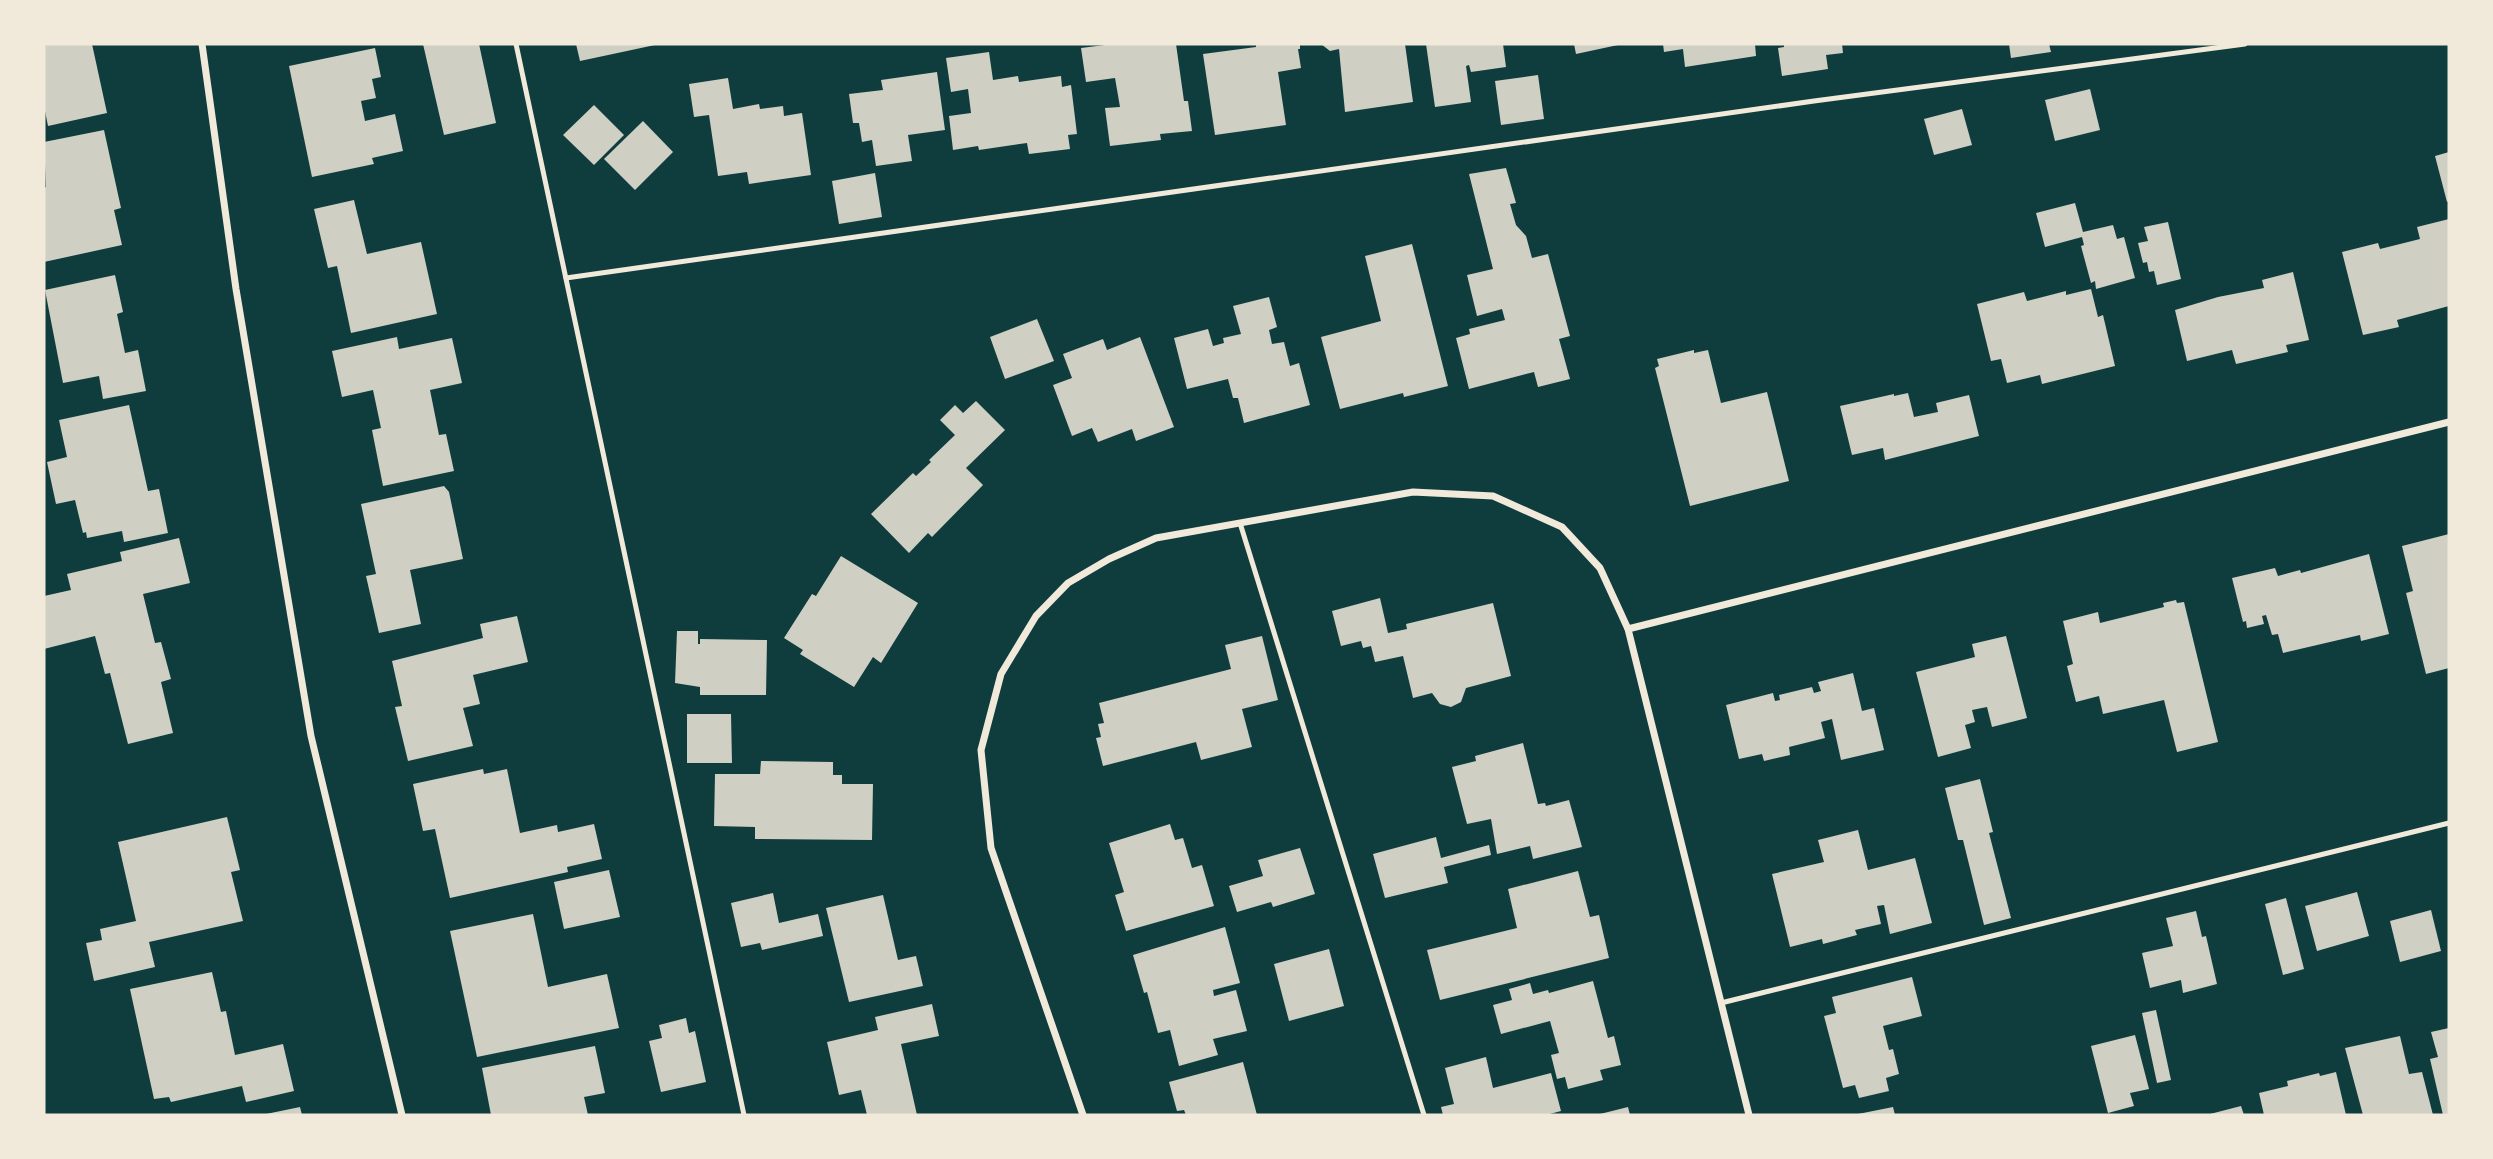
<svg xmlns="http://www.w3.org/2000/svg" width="2493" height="1159" font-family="Mulish,sans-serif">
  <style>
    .building { fill: #cfcfc3 }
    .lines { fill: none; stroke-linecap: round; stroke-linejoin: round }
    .service { stroke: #f1e9da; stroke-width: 5 }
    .minor { stroke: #f1e9da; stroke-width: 7 }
  </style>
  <rect width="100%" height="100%" fill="#0f3d3e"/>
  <g class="building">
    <path d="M44,44h48l15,69 -59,13 -4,-20z"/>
    <path d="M423,44h56l17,79 -52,12z"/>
    <path d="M576,44h79v1l-75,16z"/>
    <path d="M1113,44h63l8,57h4l4,30 -32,3 1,6 -51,6 -5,-38 15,-1 -5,-29 -29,4 -5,-34z"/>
    <path d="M1256,44h44v5h-2l3,19 -23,4 8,53 -71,10 -12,-81 53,-7z"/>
    <path d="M1321,44h84l8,58 -68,10 -6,-63 -9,2z"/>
    <path d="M1426,44h77l3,23 -35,5 -2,-7 -3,1 5,36 -36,5z"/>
    <path d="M1574,44h44v1l-42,9z"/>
    <path d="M1663,44h92l1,12 -71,11 -2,-18 -19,3z"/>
    <path d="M1784,44h58l1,9 -17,2 2,14 -46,7 -4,-28 6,-1z"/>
    <path d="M2009,44h40l2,8 -40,6z"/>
    <path d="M375,48l6,29 -9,2 4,19 -15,3 4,20 30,-7 8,37 -31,7 2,6 -62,13 -23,-111z"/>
    <path d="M989,52l4,28 25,-4 1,6 42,-6 1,11 9,-2 6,49 -9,1 2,14 -41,5 -2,-11 -48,7 -1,-4 -25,4 -4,-34 22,-3 -3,-24 -17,3 -5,-34z"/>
    <path d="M937,72l8,58 -37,5 4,26 -36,5 -4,-26 -10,2 -3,-19h-6l-4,-29 34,-4 -2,-10z"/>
    <path d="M1538,75l6,44 -43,6 -6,-44z"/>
    <path d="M728,78l5,31 26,-5 1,5 23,-3 1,10 18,-3 9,62 -62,9 -2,-12 -29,4 -9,-61 -15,2 -5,-33z"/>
    <path d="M2090,89l10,41 -45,11 -10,-41z"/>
    <path d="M594,105l30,30 -30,30 -31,-30z"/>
    <path d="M1962,109l10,36 -38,10 -10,-36z"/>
    <path d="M643,121l30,31 -38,38 -31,-31z"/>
    <path d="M104,130l17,78 -7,2 8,35 -78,17v-74l2,-1 -2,-45z"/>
    <path d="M2449,152v49l-2,1 -12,-46z"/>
    <path d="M1506,168l10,35 -6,1 6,21 10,11 6,22 16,-4 22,82 -11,3 11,40 -32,8 -4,-15 -65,17 -13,-51 14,-4 -1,-5 36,-9 -3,-11 -25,7 -10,-41 26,-6 -24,-95z"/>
    <path d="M875,173l7,44 -43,7 -7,-43z"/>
    <path d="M354,200l13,54 54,-12 16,72 -86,19 -14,-67 -9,2 -14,-59z"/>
    <path d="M2075,203l8,29 30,-7 4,14 7,-2 11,41 -39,11 -1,-8 -4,2 -10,-37 3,-1 -2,-8 -37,10 -9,-34z"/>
    <path d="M2449,219v87l-52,14 2,7 -36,8 -21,-83 36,-9 2,6 40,-10 -3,-12z"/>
    <path d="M2168,222l13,57 -24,6 -3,-14 -5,1 -2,-10 -4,1 -5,-20 10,-2 -4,-14z"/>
    <path d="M1412,244l36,142 -44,11 -1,-4 -63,16 -19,-72 60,-16 -16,-65z"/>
    <path d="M2293,272l16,68 -23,5 2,7 -52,12 -4,-14 -45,11 -12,-51 43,-13 46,-9 -2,-8z"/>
    <path d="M115,275l8,37 -6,2 8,39 13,-3 8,41 -43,8 -4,-23 -36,7 -18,-93z"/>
    <path d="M2091,289l7,28 5,-2 12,51 -73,18 -2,-9 -33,8 -6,-24 -10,2 -14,-57 47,-12 3,9 39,-10v4z"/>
    <path d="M1269,297l8,30 -8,3 3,14 12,-2 6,24 9,-3 11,42 -66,18 -6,-25h-5l-5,-19 -41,10 -13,-51 34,-9 5,17 11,-3 -1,-5 18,-4 -8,-28z"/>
    <path d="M1037,319l17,42 -49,18 -15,-42z"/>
    <path d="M397,337l2,12 53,-11 10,45 -32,7 9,45 7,-1 8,37 -71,15 -11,-56 9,-2 -8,-38 -31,7 -10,-46z"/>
    <path d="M1140,337l34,90 -38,14 -4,-12 -34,13 -6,-14 -20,8 -19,-51 19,-7 -9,-24 40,-15 4,11z"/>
    <path d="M1694,350v3l14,-3 13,53 46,-11 22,89 -99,25 -35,-138 4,-2 -2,-7z"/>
    <path d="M1908,393l6,24 24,-5 -2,-9 33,-8 10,41 -94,24 -2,-12 -31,7 -12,-49 54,-12v2z"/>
    <path d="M976,401l29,29 -39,38 17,17 -51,52 -4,-4 -19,20 -38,-39 42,-41 3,3 15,-14 -2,-2 26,-25 -15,-15 15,-15 8,8z"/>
    <path d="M129,405l19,86 11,-2 9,44 -44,9 -2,-11 -35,7 -1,-6 -3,1 -8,-33 -19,4 -9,-42 20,-5 -8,-37z"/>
    <path d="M444,486l5,6 14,67 -53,11 11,54 -42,9 -13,-57 10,-2 -15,-70z"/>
    <path d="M2449,534v134l-23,6 -20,-81 7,-2 -11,-45z"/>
    <path d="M179,538l11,45 -47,11 12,49 6,-1 10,37 -10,3 12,51 -45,11 -18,-71 -5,1 -10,-38 -51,13v-53l27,-6 -4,-16 55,-13 -2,-9z"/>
    <path d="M2369,554l20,80 -28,7 -1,-6 -77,18 -5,-19 -6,1 -6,-20 -4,1 2,8 -17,4 -1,-7 -3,1 -11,-44 43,-10 3,8 22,-6 1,3z"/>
    <path d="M841,556l77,47 -37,60 -8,-6 -19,30 -54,-33 3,-4 -19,-12 28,-44 4,2z"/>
    <path d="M1380,598l8,35 19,-4 -1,-5 87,-21 18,73 -45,12 -5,14 -10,5 -11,-3 -8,-11 -19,5 -10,-42 -28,6 -4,-16 -8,2 -2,-7 -20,5 -9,-35z"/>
    <path d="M2176,600l1,3 7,-1 34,140 -41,10 -13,-52 -61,14 -4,-18 -23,6 -9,-36 6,-2 -10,-43 35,-9 2,11 64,-16 -1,-4z"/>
    <path d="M517,616l11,46 -55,13 7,29 -17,4 10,38 -65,15 -13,-54 7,-1 -10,-45 91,-23 -3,-14z"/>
    <path d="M677,631h21v13h2v-5l67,1 -1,55h-66v-8l-25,-4z"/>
    <path d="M1262,636l16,64 -36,9 10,38 -51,13 -5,-18 -93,24 -7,-28 5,-1 -3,-13 6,-1 -5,-20 132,-34 -6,-24z"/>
    <path d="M2006,636l21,82 -35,9 -5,-20 -15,3 3,12 -10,3 6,23 -33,9 -22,-85 59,-15 -3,-13z"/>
    <path d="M1853,673l9,38 12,-3 10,42 -43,10 -9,-41 -11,3 4,16 -36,9 1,8 -26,6 -2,-7 -23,5 -13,-54 47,-12 2,8 5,-1 -1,-5 33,-8 2,6 7,-2 -3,-9z"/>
    <path d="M687,714h44l1,49h-45z"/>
    <path d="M1523,743l15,61 7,-1 1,3 23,-6 13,47 -49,12 -3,-13 -33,8 -6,-35 -24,5 -15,-57 24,-6 -1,-5z"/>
    <path d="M761,761l72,1v13h9v9h31l-1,56 -117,-1v-12l-41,-1 1,-52h45z"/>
    <path d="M483,769l1,5 23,-5 13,64 37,-8 1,7 36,-8 8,35 -35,8 1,5 -118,26 -15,-69 -12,2 -10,-47z"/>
    <path d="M1980,779l13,53 -4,1 22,85 -27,7 -21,-85h-5l-13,-52z"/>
    <path d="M227,817l13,53 -9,2 12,49 -94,21 6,25 -61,14 -8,-38 16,-3 -2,-11 36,-8 -18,-79z"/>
    <path d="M1170,824l5,16 8,-2 9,30 10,-3 12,41 -88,25 -11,-36 9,-3 -15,-49z"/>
    <path d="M1858,830l10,40 47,-12 17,65 -42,11 -6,-29 -7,1 4,18 -26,6 2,5 -34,9 -1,-5 -32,8 -18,-73 52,-12 -6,-22z"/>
    <path d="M1436,837l5,21 48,-13 2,10 -47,12 4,16 -63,15 -12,-44z"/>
    <path d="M1300,848l15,46 -42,13 -2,-5 -34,10 -8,-26 34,-10 -5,-16z"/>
    <path d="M609,870l11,47 -56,12 -10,-47z"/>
    <path d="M1578,871l12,46 9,-2 10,43 -169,42 -13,-50 90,-22 -9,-39z"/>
    <path d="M2357,892l12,44 -52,15 -12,-45z"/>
    <path d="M773,893l6,30 39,-9 5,22 -61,14 -2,-7 -19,4 -10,-44z"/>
    <path d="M883,895l15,65 18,-4 7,30 -74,16 -23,-94z"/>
    <path d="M2286,898l18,71 -21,6 -18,-71z"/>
    <path d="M2431,910l10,41 -41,11 -10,-41z"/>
    <path d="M2196,911l6,26 4,-1 11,48 -34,9 -2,-13 -31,8 -8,-35 31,-7 -7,-28z"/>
    <path d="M533,914l15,73 59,-13 12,54 -142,29 -27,-126z"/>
    <path d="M1225,927l15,56 -27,7 1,6 22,-6 11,41 -34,8 5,16 -39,11 -9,-36 -12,3 -11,-41 -3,1 -11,-38z"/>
    <path d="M1329,949l15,57 -55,15 -15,-57z"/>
    <path d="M212,972l9,40 5,-1 9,44 48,-11 11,47 -48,11 -4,-16 -71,16 -2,-5 -15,2 -24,-110z"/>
    <path d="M1912,977l10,39 -39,10 6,24 4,-1 6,25 -13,4 3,13 -30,7 -4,-13 -12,3 -19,-72 12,-3 -4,-16z"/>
    <path d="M1593,981l15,57 6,-2 7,29 -21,5 3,10 -35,9 -3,-12 -8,2 -6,-24 8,-2 -9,-32 -49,13 -8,-29 19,-5 -3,-11 21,-6 3,11 15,-4 1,3z"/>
    <path d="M932,1004l7,32 -38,8 16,71h-50l-6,-25 -22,5 -12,-53 51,-12 -3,-13z"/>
    <path d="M2156,1010l15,70 -14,3 -15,-70z"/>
    <path d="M686,1018l3,15 6,-2 11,51 -45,10 -12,-51 13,-3 -3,-13z"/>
    <path d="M2449,1028v87h-6l-13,-56 8,-2 -7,-25z"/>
    <path d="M2135,1035l14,54 -19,4 4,13 -26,7 -17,-67z"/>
    <path d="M2400,1036l9,38 13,-2 11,43h-70l-18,-67z"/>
    <path d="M595,1046l10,47 -21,4 4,18h-97l-9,-47z"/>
    <path d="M1486,1057l7,31 58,-15 10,38 -15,4h-103l-2,-8 13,-3 -9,-36z"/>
    <path d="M1243,1062l14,53h-71l-2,-5 -7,1 -8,-29z"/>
    <path d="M2336,1072l10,43h-82l-5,-22 29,-7 -1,-5 32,-8 1,3z"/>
    <path d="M2241,1106l3,9h-34v-1z"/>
    <path d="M300,1107l2,8h-36v-1z"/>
    <path d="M1628,1107l2,8h-30v-1z"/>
    <path d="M1893,1107l2,8h-36l-1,-1z"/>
  </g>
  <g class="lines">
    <g class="service">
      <path d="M516,44l228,1071"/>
      <path d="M566,278l1248,-177 431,-57"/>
      <path d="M1240,523l184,592"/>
      <path d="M1721,1003l728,-180"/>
    </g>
    <g class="minor">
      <path d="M202,44l34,245 75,447 91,379"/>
      <path d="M1628,629l821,-207"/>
      <path d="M1083,1115l-92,-267 -10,-98 20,-76 35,-58 32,-33 41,-24 47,-21 257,-46 80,4 69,31 38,41 28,61 121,486"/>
    </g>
  </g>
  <rect width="2493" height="1159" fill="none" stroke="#f1e9da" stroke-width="91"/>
</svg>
